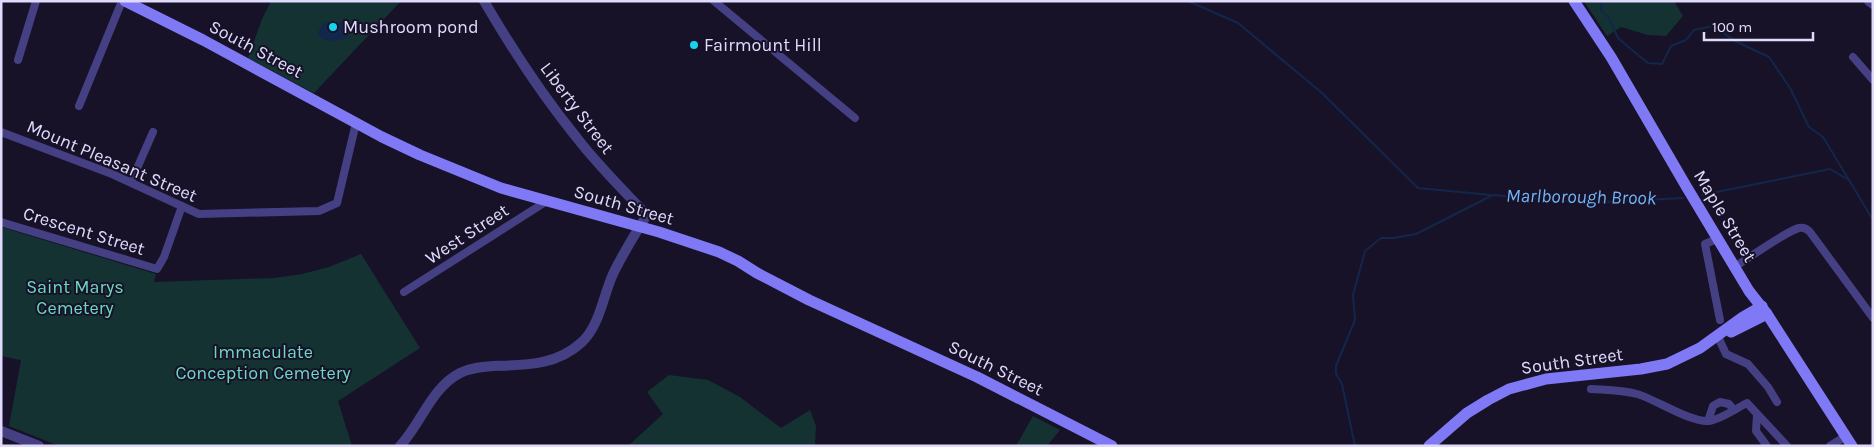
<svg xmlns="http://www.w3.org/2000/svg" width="1874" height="447" font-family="Karla,sans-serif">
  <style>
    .green { fill: #153232 }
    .water { fill: #13264b }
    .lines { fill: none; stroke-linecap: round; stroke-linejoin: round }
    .stream { stroke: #13264b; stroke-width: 2 }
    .minor { stroke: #454084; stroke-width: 8 }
    .tertiary { stroke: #454084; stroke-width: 10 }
    .secondary { stroke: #8079f6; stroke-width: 11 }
    .poi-dot { fill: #15d2ef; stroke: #171228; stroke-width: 2 }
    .labels { text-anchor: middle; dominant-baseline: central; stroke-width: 4; stroke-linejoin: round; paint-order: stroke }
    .poi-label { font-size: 18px; fill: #e0dbfd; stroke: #171228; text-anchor: start }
    .street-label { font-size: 18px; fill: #e0dbfd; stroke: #171228 }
    .park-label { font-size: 18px; fill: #6bd9c1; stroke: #171228 }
    .water-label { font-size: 19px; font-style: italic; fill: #71b3f5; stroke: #171228 }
  </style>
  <rect width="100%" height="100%" fill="#171228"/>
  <g class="green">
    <path d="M271,1h130l-87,92 -66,-35 14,-39z"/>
    <path d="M1584,1h90l9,15 -17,20 -18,-1 -27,-8 -14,9z"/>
    <path d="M1,227l155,47 -2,8 120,-4 28,-4 27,-7 32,-13 59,94 -82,53 14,45h-293l-50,-20 12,-66 -20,-4z"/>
    <path d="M669,375l39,5 32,17 41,31 29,-18 6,16 -1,20h-187l35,-32 -16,-22z"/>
    <path d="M1033,416l27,14 -13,16h-31z"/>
  </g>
  <path class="water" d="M342,22l7,11v3c-9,6 -22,8 -30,0l-1,-4 6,-9z"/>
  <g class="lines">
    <g class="stream">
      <path d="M1188,1l50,22 84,70 96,95 73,7"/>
      <path d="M1602,1l-1,9 8,8 9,20 14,12 16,13 14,1 9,-18 15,-6 8,-10 19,-4 22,15 34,16 21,31 19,39 14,10 26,43"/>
      <path d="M1702,195l128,-26 19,11 24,40"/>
      <path d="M1355,446l-13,-62 -6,-10v-8l19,-46 -2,-25 12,-44 16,-13h13l22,-4 77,-39 67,6 21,-1 24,2 78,-4"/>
    </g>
    <g class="minor">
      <path d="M714,1l141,117"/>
      <path d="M1853,57l20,23"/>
      <path d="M18,60l18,-59"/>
      <path d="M79,106l43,-105"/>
      <path d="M1,132l111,42 87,40 120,-3 18,-8 19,-80"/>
      <path d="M131,182l22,-50"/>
      <path d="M1,222l156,47 7,-12 18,-51"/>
      <path d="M1717,239l-12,5 15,76"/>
      <path d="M1734,267c14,-8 52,-36 65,-39 5,-1 8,1 11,4l63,86"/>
      <path d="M404,292l143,-91"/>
      <path d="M1719,339l7,15 22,10 20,23 9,15"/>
      <path d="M1591,389c15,1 31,1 46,5 18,5 54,29 72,27 13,-2 26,-12 38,-18l40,43"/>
      <path d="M1757,415l-1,16 11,15"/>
      <path d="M1708,421l5,-15 7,-4 9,2 5,6"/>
      <path d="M1830,446l16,-10"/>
    </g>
    <g class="tertiary">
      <path d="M1869,1l4,3"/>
      <path d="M1,431l38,15"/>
      <path d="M400,446c21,-22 31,-58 60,-73 10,-5 21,-6 33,-7 32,-1 63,0 89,-24 18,-17 21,-46 31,-68 9,-19 21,-38 32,-56l-1,-6c-23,-24 -47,-48 -67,-74 -35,-43 -65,-89 -93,-137"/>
    </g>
    <g class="secondary">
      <path d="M125,1l78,39 179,97 38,18 81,33 158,44 60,20 19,9 19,12 52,27 168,77 135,69"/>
      <path d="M1574,1l37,56 75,129 63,105 18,23 85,132"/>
      <path d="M1731,332l36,-18"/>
      <path d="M1429,446l38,-33 21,-13 21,-11 37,-10 95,-10 26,-5 33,-16 43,-31 19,-11"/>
    </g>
  </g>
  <g class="poi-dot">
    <circle cx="333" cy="27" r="5"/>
    <circle cx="694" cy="45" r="5"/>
  </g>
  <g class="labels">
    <g class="poi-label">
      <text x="343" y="27">Mushroom pond</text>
      <text x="704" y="45">Fairmount Hill</text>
    </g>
    <g class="street-label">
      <text transform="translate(256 49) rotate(28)">South Street</text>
      <text transform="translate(577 108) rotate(53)">Liberty Street</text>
      <text transform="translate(112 161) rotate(23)">Mount Pleasant Street</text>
      <text transform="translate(624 205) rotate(16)">South Street</text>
      <text transform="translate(1725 216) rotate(59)">Maple Street</text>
      <text transform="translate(84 231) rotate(17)">Crescent Street</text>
      <text transform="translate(467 234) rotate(-33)">West Street</text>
      <text transform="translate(1572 361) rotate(-8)">South Street</text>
      <text transform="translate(996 368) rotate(26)">South Street</text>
    </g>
    <g class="park-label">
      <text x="75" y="287">Saint Marys<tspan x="75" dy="21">Cemetery</tspan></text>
      <text x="263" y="352">Immaculate<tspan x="263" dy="21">Conception Cemetery</tspan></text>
    </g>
    <g class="water-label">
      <text transform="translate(1581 197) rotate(1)">Marlborough Brook</text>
    </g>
  </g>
  <rect width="1874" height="447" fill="none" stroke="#e0dbfd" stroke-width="5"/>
  <path d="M1704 32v8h109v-8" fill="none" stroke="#e0dbfd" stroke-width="2.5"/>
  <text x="1712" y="32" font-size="15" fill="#e0dbfd" stroke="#171228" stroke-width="4" paint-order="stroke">100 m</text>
</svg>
